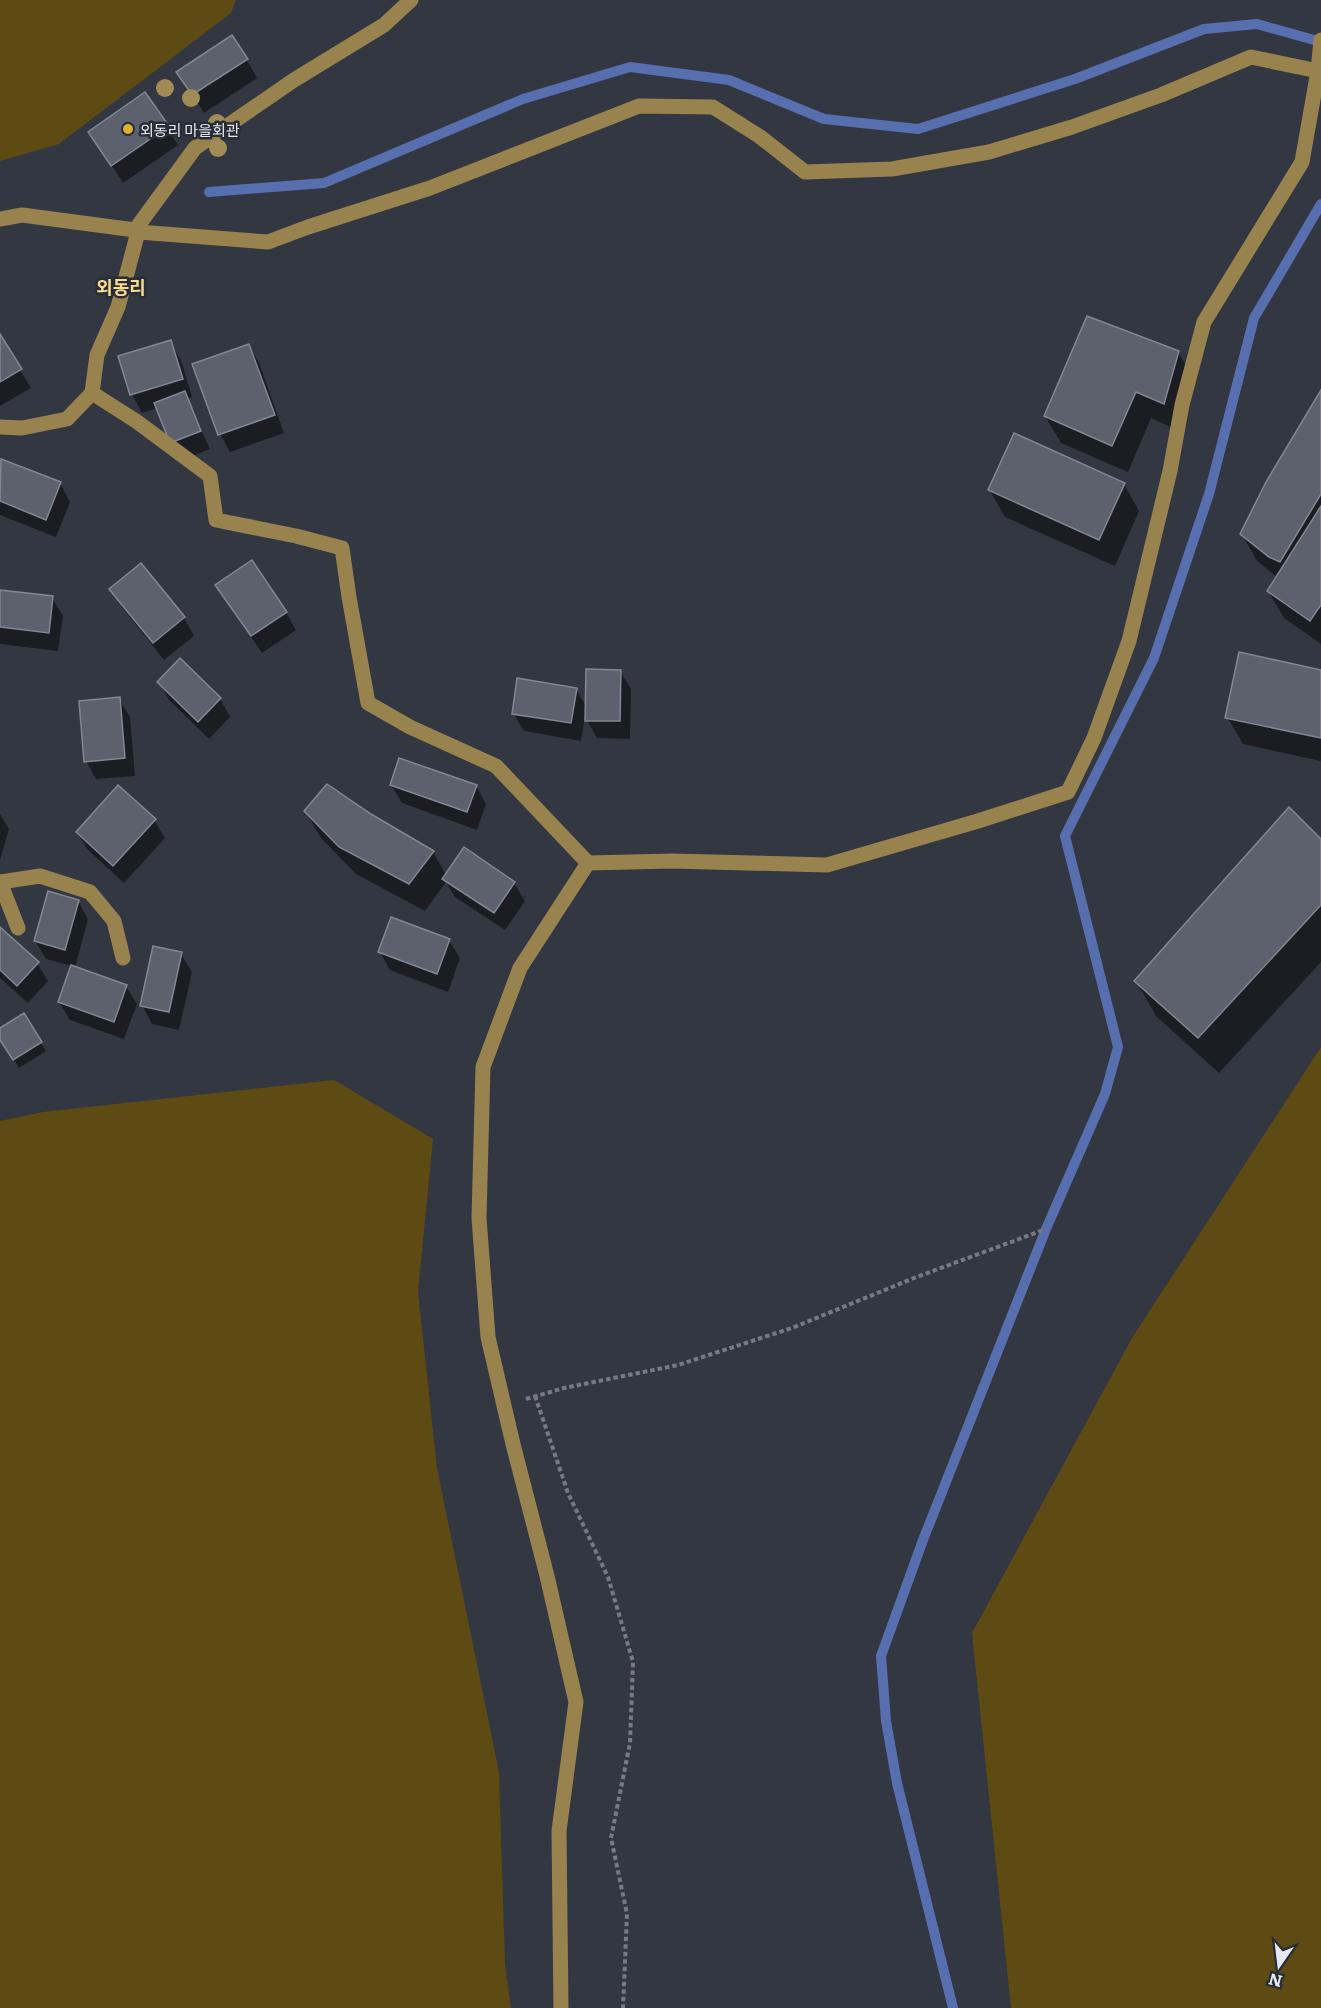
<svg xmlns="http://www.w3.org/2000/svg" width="1321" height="2008" font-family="Literata,'Noto Sans KR',serif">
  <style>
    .green { fill: #5e4a13 }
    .shadow { fill: #0007 }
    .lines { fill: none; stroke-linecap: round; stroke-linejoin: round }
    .stream { stroke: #576eaf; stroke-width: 10 }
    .building { fill: #5d616d; stroke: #828793; stroke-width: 1.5 }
    .path { stroke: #777a83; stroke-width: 4; stroke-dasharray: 4.5 3; stroke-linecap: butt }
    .minor { stroke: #98834f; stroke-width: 15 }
    .tree { fill: #a28c55 }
    .poi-dot { fill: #deb133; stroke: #292d37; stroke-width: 2 }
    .labels { text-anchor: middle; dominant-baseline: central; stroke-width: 5; stroke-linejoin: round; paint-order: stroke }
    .poi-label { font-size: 15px; fill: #e6e9f0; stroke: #292d37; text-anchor: start }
    .quarter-label { font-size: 18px; font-weight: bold; fill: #fbdc90; stroke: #292d37 }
  </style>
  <rect width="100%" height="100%" fill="#333741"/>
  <g class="green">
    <path d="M0,0h236l-5,13 -172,131 -59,17z"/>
    <path d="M1321,1047v961h-310l-39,-375 160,-295z"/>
    <path d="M334,1080l99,59 -15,153 19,176 62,304 6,193 6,43h-511v-887l43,-9z"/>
  </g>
  <g class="shadow">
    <path d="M247,60l10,18 -53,35 -26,-41z"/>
    <path d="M167,127l11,18 -55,38 -33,-51z"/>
    <path d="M0,337l31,51 -31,18z"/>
    <path d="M170,342l11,18 11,37 -5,2 23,50 -28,11 -24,-52 -16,5 -10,-18 -12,-38z"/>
    <path d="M249,345l10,18 25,70 -54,19 -10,-18 -26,-70z"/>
    <path d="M1178,352l16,27 -15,52 -28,-13 -23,54 -67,-29 -16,-27z"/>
    <path d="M1321,393v251l-37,-26 -16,-27 9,-14 -20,-16 -15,-27z"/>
    <path d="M2,461l58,22 10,19 -14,35 -56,-22v-49z"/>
    <path d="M1124,484l15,27 -24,55 -110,-49 -16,-28z"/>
    <path d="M141,566l43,52 10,18 -30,24 -42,-53 -11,-18z"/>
    <path d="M0,591l52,7 11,18 -5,35 -58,-7z"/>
    <path d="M228,603l58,9 10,18 -34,23z"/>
    <path d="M620,671l11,18 -1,50 -33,-1 -12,-21 -4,24 -57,-10 -11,-18 63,-24 11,19z"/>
    <path d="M1321,671v90l-78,-17 -16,-27z"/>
    <path d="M159,682l61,17 10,18 -21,22 -40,-39z"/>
    <path d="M119,699l11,18 5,59 -39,3 -10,-18z"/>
    <path d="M391,785l85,1 10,18 -9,26 -75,-27z"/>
    <path d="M305,811l66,5 62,36 13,23 68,8 11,18 -20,29 -50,-33 -9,-15 -21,29 -69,-37 -35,-36z"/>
    <path d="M0,814l9,15 -9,31z"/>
    <path d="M154,820l11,18 -41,45 -36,-33 -11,-18z"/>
    <path d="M1321,841v121l-102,111 -63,-57 -20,-35z"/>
    <path d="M78,901l10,18 -13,49 51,18 11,18 -13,35 -54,-19 -11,-18 13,-36 -26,-7 -11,-18z"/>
    <path d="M0,929l37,34 11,18 -20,22 -28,-25z"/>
    <path d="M449,940l11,18 -12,34 -58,-22 -10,-18z"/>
    <path d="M181,954l11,18 -13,58 -27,-6 -10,-19z"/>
    <path d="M0,1030l41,13 5,8 -27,17 -19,-30z"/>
  </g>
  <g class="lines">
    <g class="stream">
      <path d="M209,192l115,-9 199,-84 107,-32 99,13 95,39 94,10 157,-50 129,-50 53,-5 64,18"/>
      <path d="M953,2008l-56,-225 -11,-62 -5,-65 42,-116 123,-311 59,-135 13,-47 -53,-211 89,-178 55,-164 45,-176 67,-114"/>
    </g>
  </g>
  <g class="building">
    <path d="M232,35l16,24 -56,36 -16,-23z"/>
    <path d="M145,92l24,34 -58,40 -23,-34z"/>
    <path d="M1087,316l92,35 -15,53 -28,-12 -24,54 -68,-30z"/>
    <path d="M0,334l22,35 -22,13z"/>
    <path d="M171,340l12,39 -53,16 -12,-39z"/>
    <path d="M249,344l26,71 -57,20 -26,-71z"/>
    <path d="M1321,390v104l-41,68 -11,-5 -29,-23 26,-52z"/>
    <path d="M185,391l16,40 -31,12 -16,-40z"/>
    <path d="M1014,433l111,50 -26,57 -111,-50z"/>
    <path d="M1,459l60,23 -15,38 -46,-19z"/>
    <path d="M1321,506v99l-11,16 -43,-30z"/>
    <path d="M252,560l35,52 -36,24 -36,-51z"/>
    <path d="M141,563l44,54 -32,26 -44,-54z"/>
    <path d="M0,590l53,6 -4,37 -49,-6z"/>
    <path d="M1239,652l82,18v68l-96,-20z"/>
    <path d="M180,658l41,40 -23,24 -41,-40z"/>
    <path d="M586,669l35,1 -1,51h-35z"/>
    <path d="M517,678l60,10 -6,35 -59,-9z"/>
    <path d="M120,697l5,61 -41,4 -5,-61z"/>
    <path d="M399,758l78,27 -10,27 -77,-27z"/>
    <path d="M327,784l44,30 63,37 -25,33 -70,-37 -35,-36z"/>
    <path d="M118,785l38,34 -43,47 -37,-34z"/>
    <path d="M1289,807l32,32v66l-123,133 -64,-57z"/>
    <path d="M464,847l51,35 -21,31 -52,-34z"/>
    <path d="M48,891l31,9 -14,50 -31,-9z"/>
    <path d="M391,917l59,22 -13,35 -59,-22z"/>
    <path d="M0,927l39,35 -22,24 -17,-16z"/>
    <path d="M153,946l29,6 -13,60 -29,-6z"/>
    <path d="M71,965l56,20 -13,37 -56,-20z"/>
    <path d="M24,1013l18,29 -29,18 -13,-20v-12z"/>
  </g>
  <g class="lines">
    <g class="path">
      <path d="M535,1396l33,97 40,84 25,85 -3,81 -19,95 16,76 -4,94"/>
      <path d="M526,1399l38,-11 114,-23 114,-37 122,-50 132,-49"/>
    </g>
    <g class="minor">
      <path d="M0,219l22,-4 113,15"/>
      <path d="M135,230l60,-82 99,-68 90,-55 27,-25"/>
      <path d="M138,232l130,10 40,-15 122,-39 209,-82 74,1 46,29 46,36 87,-3 97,-17 83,-25 89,-32 90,-38 67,14"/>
      <path d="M92,393l44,28 74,55 6,44 80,16 46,12 7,49 19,106 42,24 86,39 92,97 84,-2 155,4 151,-44 90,-29 26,-54 35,-97 41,-170 12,-66 22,-83 98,-160 16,-91 3,-31"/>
      <path d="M0,427l22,1 45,-9 25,-26 5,-38 21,-48 20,-75 -3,-2"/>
      <path d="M0,882l40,-6 50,16 24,29 9,37"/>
      <path d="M0,882l18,46"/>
      <path d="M561,2008l-2,-177 17,-129 -29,-126 -34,-132 -25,-107 -9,-119 4,-151 37,-99 68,-105"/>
    </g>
  </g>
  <g class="tree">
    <circle cx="165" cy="88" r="9"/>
    <circle cx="191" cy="98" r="9"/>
    <circle cx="217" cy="123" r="9"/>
    <circle cx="218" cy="148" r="9"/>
  </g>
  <circle class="poi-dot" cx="128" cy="129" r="6"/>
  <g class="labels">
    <g class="poi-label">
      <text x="140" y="129">외동리 마을회관</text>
    </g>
    <g class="quarter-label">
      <text x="121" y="286">외동리</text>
    </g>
  </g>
  <g transform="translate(1279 1966) rotate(194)" stroke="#292d37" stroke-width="4.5" paint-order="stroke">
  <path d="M0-4.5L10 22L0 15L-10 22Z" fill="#e6e9f0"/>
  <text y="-9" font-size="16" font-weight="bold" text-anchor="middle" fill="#e6e9f0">N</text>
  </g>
</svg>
